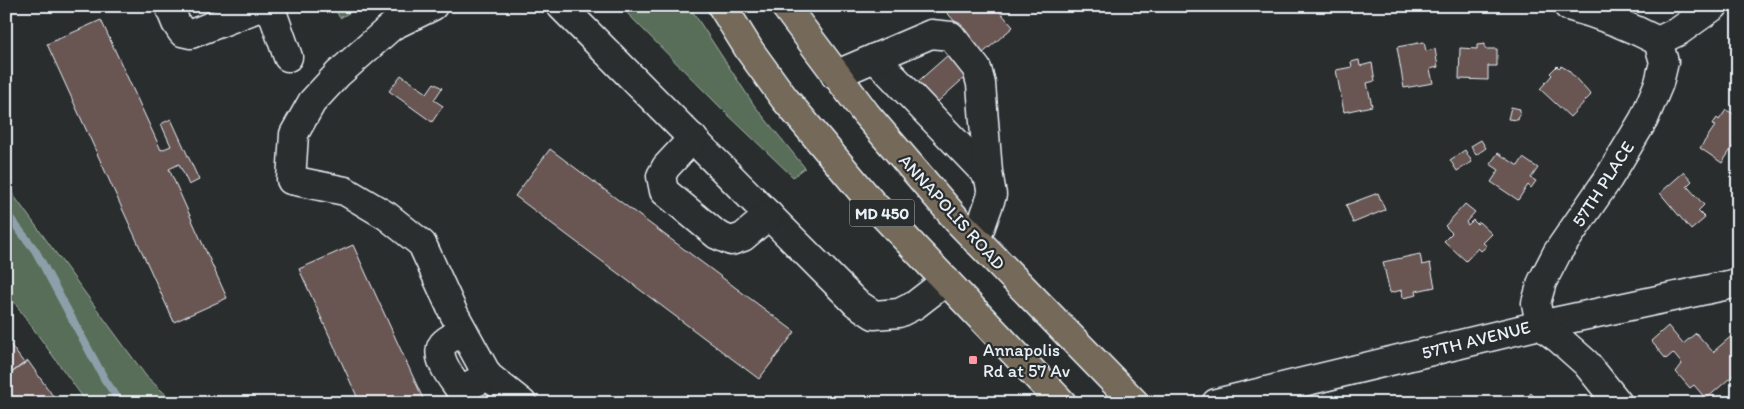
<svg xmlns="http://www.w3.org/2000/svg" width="1744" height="409" font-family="Itim,sans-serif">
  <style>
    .green { fill: #586e59; stroke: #a0b0a8 }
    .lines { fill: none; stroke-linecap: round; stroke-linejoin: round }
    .stream { stroke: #8d9fa9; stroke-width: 8 }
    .building { fill: #695753; stroke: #e8f1f8 }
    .minor-casing { stroke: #e8f1f8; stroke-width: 31 }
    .major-casing { stroke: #e8f1f8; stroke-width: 31 }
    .minor { stroke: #2a2d2e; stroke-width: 28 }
    .major { stroke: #746a5a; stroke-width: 28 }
    .poi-dot { fill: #ff9aa2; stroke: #2a2d2e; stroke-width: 2 }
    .labels { text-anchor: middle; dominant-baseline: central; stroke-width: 4.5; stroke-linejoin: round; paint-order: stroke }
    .shield { fill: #2a2d2e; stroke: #afb6bb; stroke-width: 1 }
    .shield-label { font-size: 16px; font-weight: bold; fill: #e8f1f8 }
    .street-label { font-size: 18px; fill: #e8f1f8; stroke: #2a2d2e }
    .poi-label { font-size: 18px; fill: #e8f1f8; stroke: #2a2d2e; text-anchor: start }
  </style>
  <rect width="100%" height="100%" fill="#2a2d2e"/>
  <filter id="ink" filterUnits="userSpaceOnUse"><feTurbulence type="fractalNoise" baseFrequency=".02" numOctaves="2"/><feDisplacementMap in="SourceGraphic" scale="10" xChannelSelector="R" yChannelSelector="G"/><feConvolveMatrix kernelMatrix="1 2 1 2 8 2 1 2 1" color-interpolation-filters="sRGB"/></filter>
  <g filter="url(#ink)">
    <g class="green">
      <path d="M333,6h28l-21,12z"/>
      <path d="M620,6h69l65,99 51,63 -12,9 -70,-67z"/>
      <path d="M6,185l140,191 29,27h-88l-81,-112z"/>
    </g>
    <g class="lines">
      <path class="stream" d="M6,213l29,37 70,130 16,23"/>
    </g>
    <g class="building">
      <path d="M941,6h54l18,21 -30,26z"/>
      <path d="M101,20l60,130 10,-4 -10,-22 10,-5 28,61 -10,5 -10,-21 -10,5 58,129 -53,24 -127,-278z"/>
      <path d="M1424,42l2,9 9,-2 3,18 -8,2 3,14 -29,5 -7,-41z"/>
      <path d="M1485,44v5h12v17h-9v14l-29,-1 1,-31 17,1v-4z"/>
      <path d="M956,48l18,21 -41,37 -19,-21z"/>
      <path d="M1359,60l1,6 12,-3 3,18 -8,2 5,23 -28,6 -8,-42 16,-3 -1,-5z"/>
      <path d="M1557,66l2,2 2,-2 7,4 23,25 -21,22 -30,-28 12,-14 -2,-2z"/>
      <path d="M401,75l26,18 7,-10 8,5 -8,12 9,6 -11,16 -43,-31z"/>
      <path d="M1511,107l9,2 -2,11 -10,-1z"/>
      <path d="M1726,110l12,6v23l-16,24 -22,-15 15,-22 -3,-1 5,-7 2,2z"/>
      <path d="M1481,140l5,8 -10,7 -5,-9z"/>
      <path d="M550,149l245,183 -36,47 -244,-183z"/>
      <path d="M1465,150l7,12 -15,9 -7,-11z"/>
      <path d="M1498,153l20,13 5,-8 15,10 -7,10 5,3 -5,7 -3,-3 -10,15 -27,-18 8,-12 -9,-6z"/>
      <path d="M1684,172l8,9 -5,5 17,19 -6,6 7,7 -14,12 -31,-37z"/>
      <path d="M1378,193l7,17 -32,13 -7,-18z"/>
      <path d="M1465,204l10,8 -9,10 2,3 5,-5 4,4 2,-2 13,12 -9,9 4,3 -6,5 -3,-3 -12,13 -22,-20 8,-8 -7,-7z"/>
      <path d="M353,245l72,158h-65l-61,-134z"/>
      <path d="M1420,254l2,11 8,-2 5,24 -19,4 1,4 -14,3 -1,-8 -12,3 -7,-31z"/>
      <path d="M1668,326l15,18 13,-11 17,19 22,-19 3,4v34l-32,28 -12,-14 -4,3 -14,-16 6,-8 -9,-11 -7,6 -15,-18z"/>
      <path d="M6,339l18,24 -18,14z"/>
      <path d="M28,361l30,42h-52v-26z"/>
      <path d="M1531,393l8,10h-18z"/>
      <path d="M1738,394v9h-10z"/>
    </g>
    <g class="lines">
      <defs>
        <g id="minor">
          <path d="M169,6l7,17 6,9 9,2 72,-28"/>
          <path d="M270,6l18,51"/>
          <path d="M433,6l-41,20 -54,48 -26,28 -18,32 -3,46 54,11 42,25 35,28 31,68 35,64 34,27"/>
          <path d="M561,6l295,297 18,12 25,-2 16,-8 31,-24"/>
          <path d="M1568,6c33,9 59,19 90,35l21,-10 35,-25"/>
          <path d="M875,58l113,118"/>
          <path d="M835,75l96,-41 20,2 26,33 4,15 7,88 4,23 -16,45"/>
          <path d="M693,138l-27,29 -5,9 3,15 53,44 14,6 12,-4 26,-22"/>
          <path d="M463,331c-5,3 -16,8 -20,13 -9,12 8,33 15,43h8l22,-11"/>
          <path d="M1216,403l324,-78 198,-42"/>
          <path d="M1618,403l-32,-40 -27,-24 -19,-14 -4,-22 6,-21 15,-29 51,-74 36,-60 15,-36 5,-21 -6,-21"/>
        </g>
        <g id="major">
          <path d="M722,6l28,45 34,47 87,104 191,201"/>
          <path d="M785,6l81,108 91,106 178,183"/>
        </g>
      </defs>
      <use href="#minor" class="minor-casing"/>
      <use href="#major" class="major-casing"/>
      <use href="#minor" class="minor"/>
      <use href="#major" class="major"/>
    </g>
  </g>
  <rect class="poi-dot" x="968" y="355" width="10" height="10" rx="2.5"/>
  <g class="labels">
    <rect class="shield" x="849.5" y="199.5" width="65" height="27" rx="4"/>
    <g class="shield-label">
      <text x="882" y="213">MD 450</text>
    </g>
    <g class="street-label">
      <text transform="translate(1603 184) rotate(-57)">57TH PLACE</text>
      <text transform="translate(952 212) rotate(48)">ANNAPOLIS ROAD</text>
      <text transform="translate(1476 340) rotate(-14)">57TH AVENUE</text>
    </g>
    <g class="poi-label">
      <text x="983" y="350">Annapolis<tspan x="983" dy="21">Rd at 57 Av</tspan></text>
    </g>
  </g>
  <rect width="1744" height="409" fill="none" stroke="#2a2d2e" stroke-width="25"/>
  <rect x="12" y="12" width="1719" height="384" fill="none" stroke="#e8f1f8" stroke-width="2" filter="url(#ink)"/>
</svg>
